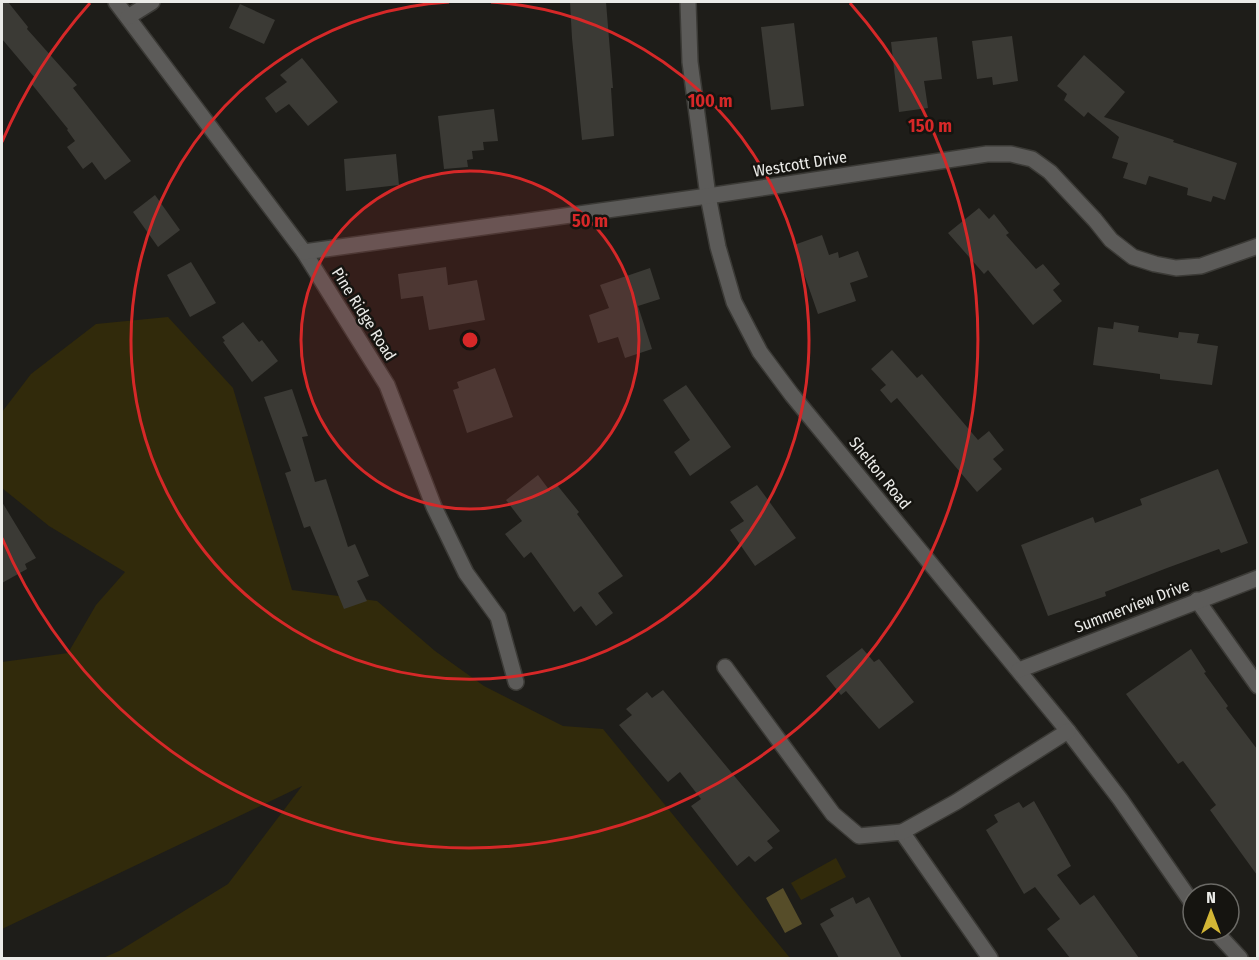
<svg xmlns="http://www.w3.org/2000/svg" width="1259" height="960" font-family="'Fira Sans Condensed',sans-serif">
  <style>
    .green { fill: #312a0b }
    .water { fill: #564d29 }
    .building { fill: #3b3a35 }
    .lines { fill: none; stroke-linecap: round; stroke-linejoin: round }
    .minor-casing { stroke: #3b3a36; stroke-width: 18 }
    .minor { stroke: #5c5b59; stroke-width: 15 }
    .ring { fill: none; stroke: #d62828; stroke-width: 3 }
    .labels { text-anchor: middle; dominant-baseline: central; stroke-width: 5; stroke-linejoin: round; paint-order: stroke }
    .street-label { font-size: 16px; fill: #ebebe8; stroke: #151410 }
    .centre { fill: #d62828; stroke: #151410; stroke-width: 3 }
    .ring-label { font-size: 18px; text-anchor: middle; font-weight: bold; fill: #d62828; stroke: #151410; stroke-width: 5; stroke-linejoin: round; paint-order: stroke }
  </style>
  <rect width="100%" height="100%" fill="#1e1d19"/>
  <g class="green">
    <path d="M168,317l65,71 59,202 85,11 58,50 49,35 79,40 40,3 187,229h-687l16,-7 109,-67 74,-98 -300,143v-267l66,-9 28,-48 29,-33 -76,-46 -47,-38v-76l29,-38 65,-50z"/>
    <path d="M836,858l10,19 -45,23 -10,-17z"/>
  </g>
  <path class="water" d="M783,888l19,36 -17,9 -19,-35z"/>
  <g class="building">
    <path d="M2,2h6l20,25 -1,2 50,56 -4,3 58,73 -26,19 -13,-18 -9,7 -16,-22 8,-6 -8,-11 1,-1 -38,-47 5,-4 -33,-39z"/>
    <path d="M570,2h36l7,86h-2l3,48 -32,4 -10,-102z"/>
    <path d="M240,4l35,16 -11,24 -35,-16z"/>
    <path d="M794,23l10,83 -33,4 -10,-83z"/>
    <path d="M1012,36l6,45 -25,4 -1,-8 -15,2 -5,-38z"/>
    <path d="M937,37l5,42 -18,2 4,27 -29,4 -8,-70z"/>
    <path d="M1084,55l41,37 -21,25 70,23 -1,2 64,21 -12,37 -12,-4 -2,6 -24,-7 1,-7 -39,-12 -3,9 -23,-7 5,-15 -16,-5 7,-21 -31,-25 -4,5 -20,-17 3,-6 -10,-8z"/>
    <path d="M302,58l36,44 -30,24 -19,-22 -13,9 -11,-15 22,-16 -7,-7z"/>
    <path d="M494,109l4,32 -15,1 1,8 -12,1 1,8 -6,1 1,7 -24,2 -6,-53z"/>
    <path d="M396,154l3,31 -53,6 -2,-32z"/>
    <path d="M155,195l25,35 -22,17 -25,-35z"/>
    <path d="M979,208l10,11 5,-5 15,19 -3,2 30,34 7,-5 17,20 -7,6 9,11 -29,24 -45,-55 -4,4 -36,-41z"/>
    <path d="M822,235l7,20 9,-3 1,6 19,-7 10,26 -18,6 6,18 -38,13 -24,-69z"/>
    <path d="M191,262l25,41 -26,14 -23,-42z"/>
    <path d="M446,267l2,18 29,-5 8,40 -56,10 -6,-34 -22,3 -3,-25z"/>
    <path d="M650,268l10,31 -22,7 14,43 -27,9 -7,-21 -20,6 -9,-28 20,-7 -9,-23z"/>
    <path d="M243,322l16,20 3,-2 16,21 -26,21 -29,-40 2,-1 -3,-4z"/>
    <path d="M1114,322l25,4 -1,6 40,6 1,-6 20,2 -2,9 21,3 -6,39 -52,-6v-5l-67,-9 5,-38 15,2z"/>
    <path d="M892,350l25,28 5,-4 56,66 11,-9 15,19 -11,9 9,10 -25,23 -80,-94 -6,5 -11,-13 6,-5 -15,-16z"/>
    <path d="M495,368l18,49 -46,16 -14,-43 6,-2 -2,-6z"/>
    <path d="M686,385l45,62 -41,29 -16,-24 16,-12 -27,-40z"/>
    <path d="M292,389l16,47 -6,1 13,45 11,-3 22,68 7,-3 14,32 -12,5 10,20 -23,8 -34,-83 -6,2 -19,-55 6,-2 -27,-74z"/>
    <path d="M1218,469l30,74 -27,10 -2,-4 -52,19 -62,24 1,4 -58,20 -27,-71 72,-28 2,6 47,-18 -2,-6z"/>
    <path d="M538,475l12,16 7,-6 22,27 -2,2 46,62 -25,17 15,20 -17,13 -15,-20 -7,6 -43,-60 -7,6 -19,-24 17,-13 -16,-21z"/>
    <path d="M757,485l39,53 -41,28 -25,-36 14,-9 -14,-19z"/>
    <path d="M2,502l34,56 -11,6 2,5 -25,14z"/>
    <path d="M862,648l12,14 5,-3 35,43 -35,27 -33,-38 -5,4 -15,-19z"/>
    <path d="M1191,649l15,23 -2,1 24,33 -2,2 31,41v126l-47,-65 6,-5 -33,-44 -5,3 -52,-70z"/>
    <path d="M663,690l117,141 -13,10 6,7 -18,14 -6,-6 -12,10 -46,-60 10,-7 -21,-27 -12,10 -49,-57 13,-10 -6,-6 21,-17 5,6z"/>
    <path d="M1034,801l37,65 -14,9 23,30 14,-10 45,63h-69l-23,-29 13,-10 -25,-32 -11,7 -38,-64 12,-8 -4,-7 25,-13 4,6z"/>
    <path d="M853,897l3,7 13,-7 33,61h-63l-19,-34 14,-8 -4,-7z"/>
  </g>
  <g class="lines">
    <defs>
      <g id="minor">
        <path d="M116,2l188,250 83,133 47,122 32,66 32,44 18,65"/>
        <path d="M688,2l2,60 18,134 10,51 16,55 26,50 32,43 276,336 52,68 73,105"/>
        <path d="M128,17l24,-15"/>
        <path d="M304,252l404,-56 279,-42h24l21,5 18,13 45,48 16,20 22,17 22,7 21,4 25,-2 57,-20"/>
        <path d="M1197,600l61,86"/>
        <path d="M725,667l108,147 26,22 43,-4 88,126"/>
        <path d="M1019,670l239,-92"/>
        <path d="M902,832l54,-30 112,-71"/>
        <path d="M1214,930l26,28"/>
      </g>
    </defs>
    <use href="#minor" class="minor-casing"/>
    <use href="#minor" class="minor"/>
  </g>
  <circle cx="470" cy="340" r="169" fill="#d62828" fill-opacity=".12"/>
  <g class="ring">
    <circle cx="470" cy="340" r="169"/>
    <path d="M491 2A339 339 0 1 1 449 2"/>
    <path d="M2 142A508 508 0 0 1 90 3M850 3A508 508 0 1 1 2 538"/>
  </g>
  <g class="labels">
    <g class="street-label">
      <text transform="translate(800 164) rotate(-9)">Westcott Drive</text>
      <text transform="translate(364 314) rotate(58)">Pine Ridge Road</text>
      <text transform="translate(880 473) rotate(51)">Shelton Road</text>
      <text transform="translate(1132 606) rotate(-21)">Summerview Drive</text>
    </g>
  </g>
  <circle cx="470" cy="340" r="9" class="centre"/>
  <g class="ring-label">
    <text x="710" y="107">100 m</text>
    <text x="930" y="132">150 m</text>
    <text x="590" y="227">50 m</text>
  </g>
  <rect width="1259" height="960" fill="none" stroke="#ebebe8" stroke-width="6"/>
  <g transform="translate(1211 912)"><circle r="28" fill="#151410" stroke="#6b6a66" stroke-width="1.5"/>
  <path d="M0-4.5L10 22L0 15L-10 22Z" fill="#d3b635"/>
  <text y="-9" font-size="16" font-weight="bold" text-anchor="middle" fill="#ebebe8">N</text>
  </g>
</svg>
